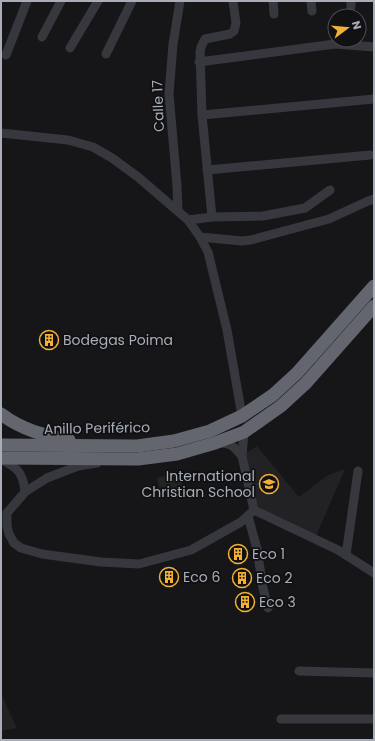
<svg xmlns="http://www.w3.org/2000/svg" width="375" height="741" font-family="Poppins,sans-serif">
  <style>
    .built { fill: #222225 }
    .green { fill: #1e261f }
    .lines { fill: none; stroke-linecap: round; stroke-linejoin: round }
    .minor { stroke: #37383d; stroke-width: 9 }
    .highway { stroke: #63666e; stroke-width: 13 }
    .labels { text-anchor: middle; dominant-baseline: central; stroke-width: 3.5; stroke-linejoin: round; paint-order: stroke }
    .street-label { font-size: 14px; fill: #a8adb8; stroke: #111113 }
    .poi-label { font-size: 14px; fill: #a8adb8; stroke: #111113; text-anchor: start }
  </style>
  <rect width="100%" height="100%" fill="#161618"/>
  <g class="built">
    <path d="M257,446l42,51 29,-22 17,-6 -29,67 -42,-19 -18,-12 -10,-52z"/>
    <path d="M1,694l16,34 -16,3z"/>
  </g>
  <path class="green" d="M175,473l9,6 -3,8 -21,4 -3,-13z"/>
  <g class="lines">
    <g class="minor">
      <path d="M273,1l1,13"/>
      <path d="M311,1l1,10"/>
      <path d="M351,1v6"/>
      <path d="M42,37l19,-36"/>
      <path d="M70,48l28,-47"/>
      <path d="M106,54l26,-53"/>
      <path d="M6,55l21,-54"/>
      <path d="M199,62l136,-18 39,3"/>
      <path d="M202,115l172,-16"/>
      <path d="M1,133l67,7 25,7 19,11 26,19 50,43 12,17 8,15 19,78 15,86"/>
      <path d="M207,170l163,-15"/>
      <path d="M178,211l-1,-25 -8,-92 4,-50 7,-43"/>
      <path d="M212,217l-10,-102 -2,-63 1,-5 4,-8 25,-5 4,-3 2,-8 -3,-22"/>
      <path d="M188,220l24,-3 51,-1 42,-8 25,-18"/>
      <path d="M200,237l42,4 9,-1 78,-21 39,-18 6,-2"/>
      <path d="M244,432l-2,24 12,54 84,40 36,23"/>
      <path d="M218,443c13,-1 16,4 24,13"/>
      <path d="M2,460c16,8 21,13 23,32"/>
      <path d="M97,463l-19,3 -31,12 -22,14 -18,21v13l2,8 5,9 7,5 21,6 59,8 38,2 52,-14 50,-28 13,-12"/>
      <path d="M248,516l9,33 6,39 5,20"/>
      <path d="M346,555l12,-84"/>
      <path d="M299,671l75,2"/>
      <path d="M281,719h93"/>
    </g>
    <g class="highway">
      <path d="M1,414c21,16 42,21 68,26"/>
      <path d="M1,445l136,1 37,-5 36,-10 32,-15 31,-21 24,-22 77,-87"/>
      <path d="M1,458l137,1 39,-5 38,-11 29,-11 37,-26 25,-23 68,-77"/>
    </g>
  </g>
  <defs>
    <symbol id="building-ring" viewBox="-11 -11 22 22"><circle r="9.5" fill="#111113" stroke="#f2b134" stroke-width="1.5"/><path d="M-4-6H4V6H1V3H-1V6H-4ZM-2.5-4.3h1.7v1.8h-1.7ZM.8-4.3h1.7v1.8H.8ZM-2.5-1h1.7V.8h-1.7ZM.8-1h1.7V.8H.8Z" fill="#f2b134"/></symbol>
    <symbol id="school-ring" viewBox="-11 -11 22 22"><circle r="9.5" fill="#111113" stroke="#f2b134" stroke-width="1.5"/><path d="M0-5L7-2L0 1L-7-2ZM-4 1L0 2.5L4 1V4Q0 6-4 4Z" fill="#f2b134"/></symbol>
  </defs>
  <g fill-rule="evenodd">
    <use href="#building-ring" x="38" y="329" width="22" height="22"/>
    <use href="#school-ring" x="258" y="473" width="22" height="22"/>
    <use href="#building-ring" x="227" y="543" width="22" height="22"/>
    <use href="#building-ring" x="158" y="566" width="22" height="22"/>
    <use href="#building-ring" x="231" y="567" width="22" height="22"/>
    <use href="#building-ring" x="234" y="591" width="22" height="22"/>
  </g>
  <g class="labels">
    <g class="street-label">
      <text transform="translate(158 106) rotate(-92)">Calle 17</text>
      <text transform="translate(97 428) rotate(-1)">Anillo Periférico</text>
    </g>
    <g class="poi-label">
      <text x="63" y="340">Bodegas Poima</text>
      <text x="255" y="476" text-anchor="end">International<tspan x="255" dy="16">Christian School</tspan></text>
      <text x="252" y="554">Eco 1</text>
      <text x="183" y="577">Eco 6</text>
      <text x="256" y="578">Eco 2</text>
      <text x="259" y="602">Eco 3</text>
    </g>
  </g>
  <rect width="375" height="741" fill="none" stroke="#a8adb8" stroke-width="4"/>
  <g transform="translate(347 28) rotate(74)"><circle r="19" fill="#111113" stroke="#4d4f55"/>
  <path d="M0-3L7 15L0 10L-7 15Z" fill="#f2b134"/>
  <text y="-6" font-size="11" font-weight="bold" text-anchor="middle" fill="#a8adb8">N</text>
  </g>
</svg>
